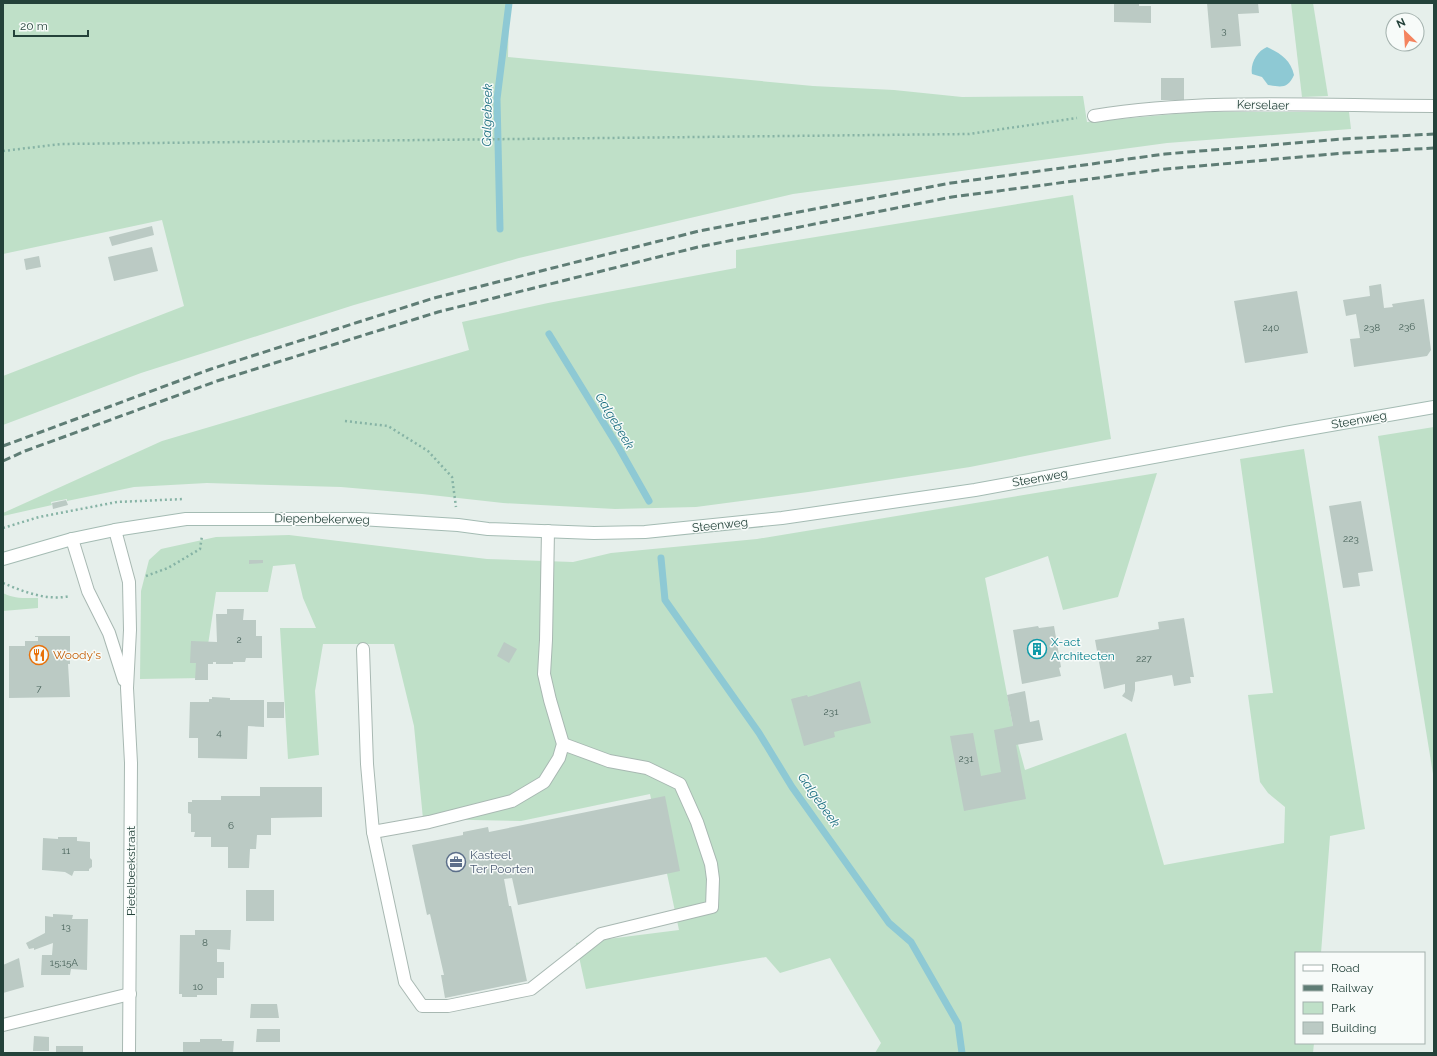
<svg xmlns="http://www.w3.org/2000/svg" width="1437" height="1056" font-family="Raleway,sans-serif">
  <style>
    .green { fill: #bfe0c8 }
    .water { fill: #8ec9d4 }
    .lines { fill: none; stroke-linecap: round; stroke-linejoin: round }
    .stream { stroke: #8ec9d4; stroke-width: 7 }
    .building { fill: #bbcac4 }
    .service-casing { stroke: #a8b8b2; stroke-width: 14 }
    .minor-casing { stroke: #a8b8b2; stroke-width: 14 }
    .secondary-casing { stroke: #a4bbb3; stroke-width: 14 }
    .path { stroke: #86b3a5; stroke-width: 2.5; stroke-dasharray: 2 3; stroke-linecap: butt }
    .service { stroke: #fff; stroke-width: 12 }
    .minor { stroke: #fff; stroke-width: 12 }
    .secondary { stroke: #fff; stroke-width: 12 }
    .rail { stroke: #5f7d75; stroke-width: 3; stroke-dasharray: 8 4; stroke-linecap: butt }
    .labels { text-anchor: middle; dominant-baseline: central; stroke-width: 3; stroke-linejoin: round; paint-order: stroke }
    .number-label { font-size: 10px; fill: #4a645c }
    .street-label { font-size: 12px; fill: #24423a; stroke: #f7fbf9 }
    .culture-label { font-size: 12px; fill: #0d838f; stroke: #f7fbf9; text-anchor: start }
    .food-label { font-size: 12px; fill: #c56008; stroke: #f7fbf9; text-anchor: start }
    .service-label { font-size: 12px; fill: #4e5e75; stroke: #f7fbf9; text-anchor: start }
    .water-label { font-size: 13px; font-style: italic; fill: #1c6f80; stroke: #f7fbf9 }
  </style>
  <rect width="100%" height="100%" fill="#e6efeb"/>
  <g class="green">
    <path d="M3,3h506l-1,54 305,29 81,4 68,7 121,-1 4,26 109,-10h153l2,17 -184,14 -374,51 -274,64 -165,47 -213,68 -138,52v-49l181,-70 -22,-86 -159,34z"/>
    <path d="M1291,3h22l15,93 -26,1z"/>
    <path d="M1073,195l38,244 -141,28 -162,25 -112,15 -81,2 -112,-6 -81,-9 -81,-7 -134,-4 -73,4 -67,14v-2l-16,3 1,3 -49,11v-3l159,-72 307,-91 -7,-28 86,-19 188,-35v-18z"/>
    <path d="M1434,427v353l-56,-344z"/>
    <path d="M1304,449l61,380 -35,7 -9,117h-25v90h18l-1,10h-438l6,-10 -51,-85 -50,15 -14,-16 -180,32 -10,-46 103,-13 -29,-136 -129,27 -98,-2 -9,-93 -20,-82h-71l-8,47 4,64 -31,4 -8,-131h36l-13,-30 -8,-34 -22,2 -5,26h-52l-13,86 -63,1 1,-88 8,-31 12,-11 55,-12 73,-2 198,24 86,3 38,-9 146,-14 400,-66 -39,124 -55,13 -15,-54 -63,22 28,148 12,44 101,-37 38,132 120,-22 1,-36 -17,-14 -8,-11 -12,-87 25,-2 -33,-234z"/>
    <path d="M3,593c11,6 23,5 35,5v10l-35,3z"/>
  </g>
  <path class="water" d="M1267,47c13,6 24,13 27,28 -6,14 -13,12 -26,10l-6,-8 -10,-3c-2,-10 5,-23 15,-27z"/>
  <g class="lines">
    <g class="stream">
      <path d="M500,229l-3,-130 12,-96"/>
      <path d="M549,334l70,114 30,53"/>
      <path d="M661,558l4,42 94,133 33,54 97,136 22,19 47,82 4,29"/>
    </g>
  </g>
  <g class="building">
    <path d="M1114,3h25v3h12v17l-37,-1z"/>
    <path d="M1207,3h51l1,10 -21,1 3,32 -30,2z"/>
    <rect x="1161" y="78" width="23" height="22"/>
    <path d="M152,226l2,9 -42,11 -3,-9z"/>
    <path d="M152,247l6,24 -44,10 -6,-24z"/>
    <path d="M39,256l2,11 -15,3 -2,-11z"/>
    <path d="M1381,284l3,24 9,-1 -1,-3 32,-5 7,51 -4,6 -73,11 -4,-28 10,-1 -4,-24 -10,2 -3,-16 27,-4 -1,-10z"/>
    <path d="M1297,291l11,62 -63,10 -11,-62z"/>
    <path d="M66,500l2,5 -15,4 -1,-6z"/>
    <path d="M1361,501l12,70 -15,2 2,13 -17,2 -14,-82z"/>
    <path d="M249,560h14v3l-14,1z"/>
    <path d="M227,609h17l-1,11h13v16h6v22h-16l-1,4h-12v2h-17v-2h-3v2h-5v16h-13l1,-17h-6l1,-22 26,1 -1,-28h11z"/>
    <path d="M1184,618l10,59h-4l1,6 -17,3 -2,-11 -37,7v8l-3,12 -10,-6 3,-4v-8l-21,5 -9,-49 64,-11 -1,-7z"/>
    <path d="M1038,626l1,2 15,-2 7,41 -2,1 2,8 -39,8 -9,-54z"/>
    <path d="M35,636h35v28h-2l2,33 -61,1v-52h16v-5h13v-4h-3z"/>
    <path d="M504,642l13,7 -8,14 -12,-7z"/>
    <path d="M860,681l11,42 -37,9 1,5 -31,9 -13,-47 16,-4 1,2z"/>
    <path d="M1025,691l5,31 9,-2 4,20 -27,5 10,54 -62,12 -14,-75 23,-3 8,43 20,-4 -7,-42 19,-4 -6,-31z"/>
    <path d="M212,697l18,1v2h34v27l-16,-1 -1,33 -49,-1v-20h-9l1,-36h19v-3h3z"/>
    <rect x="267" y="702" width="17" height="16"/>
    <path d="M260,787h62v30l-51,1v17h-14l-1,14h-6l-1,19h-21v-21h-17v-10h-17l1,-5h-4v-18l-3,-1v-11h4v-2h29v-4h39z"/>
    <path d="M665,796l15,75 -162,34 -6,-27 -8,1 5,27h2l16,75 -82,17 -4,-23h3l-14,-61 -3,1 -15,-70 51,-10v-3l25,-5 1,5z"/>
    <path d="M58,837h19v4l13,1v16l2,2v7l-3,2v2h-15l-2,5 -7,-4 -23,-2 1,-32 15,1z"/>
    <rect x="246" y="890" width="28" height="31"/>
    <path d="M53,914l20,1 -1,4h16l-1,51 -16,-1 -1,6h-29l1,-20h10l1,-12 -19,7v-2l-5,1 -3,-6 19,-10v-17l8,1z"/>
    <path d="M195,930h36l-1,20 -13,-1v13h7v16h-7v17h-20v2h-15v-3h-3l1,-59h15z"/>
    <path d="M19,958l5,29 -21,6v-28z"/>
    <path d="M251,1004h26l2,14h-29z"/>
    <path d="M257,1029h23v13h-24z"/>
    <path d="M34,1036l15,1v14h-16z"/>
    <path d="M200,1039h22v2h12l-1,12h-50v-11h17z"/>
    <rect x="56" y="1046" width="27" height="7"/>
  </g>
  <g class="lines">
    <defs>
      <g id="service">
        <path d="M363,649l4,115 6,68 56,-10 83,-21 32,-19 15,-24 4,-14 -13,-44 -6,-26 2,-34 2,-109"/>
        <path d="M373,832l32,150 17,24h26l83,-17 70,-55 111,-27 1,-28 -2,-15 -14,-42 -17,-38 -33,-16 -38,-7 -46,-17"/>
      </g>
      <g id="minor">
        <path d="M1094,116c112,-18 227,-10 340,-10"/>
        <path d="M115,530l14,52 1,48 -3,58 4,75 -2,290"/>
        <path d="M72,539l16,52 21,42 15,47"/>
        <path d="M3,1025l127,-31"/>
      </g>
      <path id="secondary" d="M3,559l69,-20 43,-9 71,-11h174l98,6 30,4 106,4 51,-1 137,-14 193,-28 310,-57 149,-26"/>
    </defs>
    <use href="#service" class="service-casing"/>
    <use href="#minor" class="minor-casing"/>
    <use href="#secondary" class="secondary-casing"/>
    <g class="path">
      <path d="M3,151l58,-7 908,-10 108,-16"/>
      <path d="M345,421l43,5 40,25 24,26 4,30"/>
      <path d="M3,528l36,-11 78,-15 67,-3"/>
      <path d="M146,576l22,-8 32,-19 2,-13"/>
      <path d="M3,583c21,9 44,18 67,13"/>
    </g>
    <use href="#service" class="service"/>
    <use href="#minor" class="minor"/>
    <use href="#secondary" class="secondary"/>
    <g class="rail">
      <path d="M3,446l208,-77 223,-71 265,-67 252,-48 214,-29 177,-15 92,-5"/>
      <path d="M3,461l22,-10 192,-70 221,-69 260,-65 254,-50 214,-28 178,-16 90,-5"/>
    </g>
  </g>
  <defs>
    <symbol id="building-ring" viewBox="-11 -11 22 22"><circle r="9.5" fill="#f7fbf9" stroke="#0f9aa8" stroke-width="1.5"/><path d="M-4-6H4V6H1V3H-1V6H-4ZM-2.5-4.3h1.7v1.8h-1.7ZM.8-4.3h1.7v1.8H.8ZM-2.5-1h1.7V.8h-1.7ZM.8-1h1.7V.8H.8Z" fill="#0f9aa8"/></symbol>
    <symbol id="restaurant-ring" viewBox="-11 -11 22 22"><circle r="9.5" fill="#f7fbf9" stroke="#e8710a" stroke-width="1.5"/><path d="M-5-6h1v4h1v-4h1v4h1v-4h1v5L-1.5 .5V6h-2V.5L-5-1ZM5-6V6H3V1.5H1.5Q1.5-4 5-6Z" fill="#e8710a"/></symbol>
    <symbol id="office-ring" viewBox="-11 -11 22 22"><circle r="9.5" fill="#f7fbf9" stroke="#5c6f8a" stroke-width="1.5"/><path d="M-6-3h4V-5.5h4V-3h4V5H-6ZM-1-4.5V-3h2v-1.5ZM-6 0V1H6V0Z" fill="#5c6f8a"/></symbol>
  </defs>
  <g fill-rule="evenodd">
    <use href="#building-ring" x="1026" y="638" width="22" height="22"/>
    <use href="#restaurant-ring" x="28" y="644" width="22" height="22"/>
    <use href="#office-ring" x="445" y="851" width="22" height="22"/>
  </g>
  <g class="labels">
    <g class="number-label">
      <text x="1224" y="30">3</text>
      <text x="1407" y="326">236</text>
      <text x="1271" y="327">240</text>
      <text x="1372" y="327">238</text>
      <text x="1351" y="538">223</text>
      <text x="239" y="639">2</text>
      <text x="1144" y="658">227</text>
      <text x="39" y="688">7</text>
      <text x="831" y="711">231</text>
      <text x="219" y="732">4</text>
      <text x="966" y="758">231</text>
      <text x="231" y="825">6</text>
      <text x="66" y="850">11</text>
      <text x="66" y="926">13</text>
      <text x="205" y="942">8</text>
      <text x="64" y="962">15;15A</text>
      <text x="198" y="986">10</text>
    </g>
    <g class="street-label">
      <text transform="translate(1263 105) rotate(1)">Kerselaer</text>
      <text transform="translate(1359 420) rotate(-10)">Steenweg</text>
      <text transform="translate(1040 478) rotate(-10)">Steenweg</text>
      <text transform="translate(322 519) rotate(1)">Diepenbekerweg</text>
      <text transform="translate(720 525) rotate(-6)">Steenweg</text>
      <text transform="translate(131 871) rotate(-90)">Pietelbeekstraat</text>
    </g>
    <g class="culture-label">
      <text x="1051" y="642">X-act<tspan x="1051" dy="14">Architecten</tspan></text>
    </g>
    <g class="food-label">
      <text x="53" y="655">Woody's</text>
    </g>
    <g class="service-label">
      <text x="470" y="855">Kasteel<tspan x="470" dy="14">Ter Poorten</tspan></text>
    </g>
    <g class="water-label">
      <text transform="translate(487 115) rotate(-89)">Galgebeek</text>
      <text transform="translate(615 421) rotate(59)">Galgebeek</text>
      <text transform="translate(819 800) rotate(55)">Galgebeek</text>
    </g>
  </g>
  <rect width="1437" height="1056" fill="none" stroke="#24423a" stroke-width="8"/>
  <rect x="1295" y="952" width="130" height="92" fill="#f7fbf9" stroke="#a3b1ad"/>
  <rect x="1303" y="965" width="20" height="6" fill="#ffffff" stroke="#a3b1ad"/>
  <text x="1331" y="972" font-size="12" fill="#24423a">Road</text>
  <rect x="1303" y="985" width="20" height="6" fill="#5f7d75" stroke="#a3b1ad"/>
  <text x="1331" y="992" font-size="12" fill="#24423a">Railway</text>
  <rect x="1303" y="1002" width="20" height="12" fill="#bfe0c8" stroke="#a3b1ad"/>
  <text x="1331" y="1012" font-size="12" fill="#24423a">Park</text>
  <rect x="1303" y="1022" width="20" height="12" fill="#bbcac4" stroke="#a3b1ad"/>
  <text x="1331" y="1032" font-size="12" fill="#24423a">Building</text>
  <g transform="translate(1405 32) rotate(335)"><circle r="19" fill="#f7fbf9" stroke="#a3b1ad"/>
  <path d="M0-3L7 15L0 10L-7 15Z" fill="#f4845f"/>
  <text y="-6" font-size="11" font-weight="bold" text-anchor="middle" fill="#24423a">N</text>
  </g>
  <path d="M14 30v6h74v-6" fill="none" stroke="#24423a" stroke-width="2"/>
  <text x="20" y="30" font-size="12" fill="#24423a" stroke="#f7fbf9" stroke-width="3" paint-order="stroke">20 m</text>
</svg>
